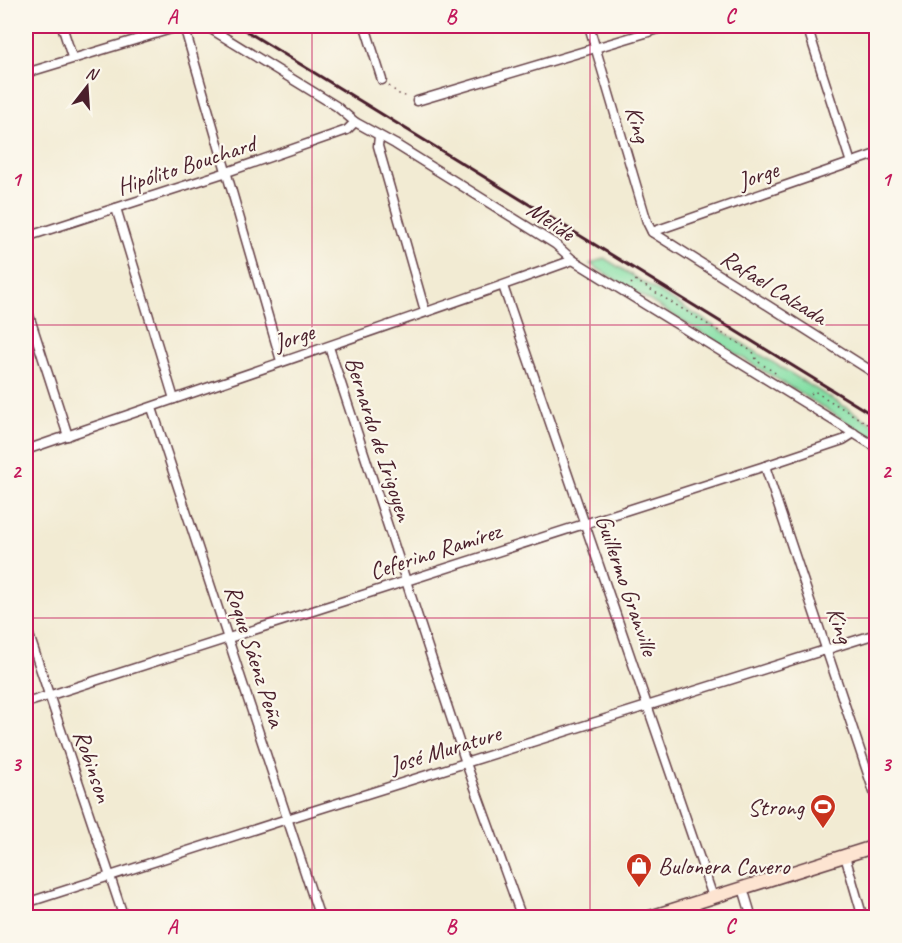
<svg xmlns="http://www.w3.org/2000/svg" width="902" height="943" font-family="Caveat,sans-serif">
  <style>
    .green { fill: #84dfa5; stroke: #677f68; stroke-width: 1.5 }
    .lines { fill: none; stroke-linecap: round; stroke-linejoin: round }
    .minor-casing { stroke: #633e44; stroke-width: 11 }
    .secondary-casing { stroke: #633e44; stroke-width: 15 }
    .path { stroke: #633e44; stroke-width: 1.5; stroke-dasharray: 1.5 4.5; stroke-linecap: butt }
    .minor { stroke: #fff; stroke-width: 8 }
    .secondary { stroke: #fde4d1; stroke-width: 12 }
    .rail { stroke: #4a1f2b; stroke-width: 3 }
    .grid { fill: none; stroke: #c2185b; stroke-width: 1.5; stroke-opacity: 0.55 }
    .labels { text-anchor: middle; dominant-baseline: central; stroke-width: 4.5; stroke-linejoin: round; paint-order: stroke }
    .street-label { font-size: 24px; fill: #4a1f2b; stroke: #fbf7ec }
    .poi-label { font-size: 24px; fill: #4a1f2b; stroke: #fbf7ec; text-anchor: end }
    .neatline { fill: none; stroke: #c2185b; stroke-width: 2 }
    .grid-label { font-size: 20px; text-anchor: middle; font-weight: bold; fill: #c2185b }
  </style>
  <rect width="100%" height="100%" fill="#fbf7ec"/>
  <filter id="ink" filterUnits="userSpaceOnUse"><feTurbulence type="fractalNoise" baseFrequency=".0167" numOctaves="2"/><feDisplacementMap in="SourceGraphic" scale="12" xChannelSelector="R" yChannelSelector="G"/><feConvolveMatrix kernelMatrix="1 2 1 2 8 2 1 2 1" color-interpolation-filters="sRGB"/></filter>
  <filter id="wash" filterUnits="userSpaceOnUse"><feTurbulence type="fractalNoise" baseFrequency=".008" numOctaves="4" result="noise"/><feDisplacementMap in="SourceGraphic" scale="24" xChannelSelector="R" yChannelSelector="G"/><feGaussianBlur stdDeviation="1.35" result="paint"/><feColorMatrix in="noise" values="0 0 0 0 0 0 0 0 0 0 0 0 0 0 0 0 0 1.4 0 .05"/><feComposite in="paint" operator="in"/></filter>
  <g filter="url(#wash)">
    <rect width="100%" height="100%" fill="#f2ebd3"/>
    <path class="green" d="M604,258l272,168v14l-286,-176z"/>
  </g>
  <g filter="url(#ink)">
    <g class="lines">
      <defs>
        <g id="minor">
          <path d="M62,26l10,31"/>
          <path d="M184,26l97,335"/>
          <path d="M206,26l130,80 19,16 40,22 160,100 18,16 303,187"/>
          <path d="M365,26l17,54"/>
          <path d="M589,26l58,196 5,10 224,142"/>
          <path d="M807,26l44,137"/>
          <path d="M26,73l155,-47"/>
          <path d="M417,101l252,-75"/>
          <path d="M379,136l-1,10 47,165"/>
          <path d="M116,208l58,191"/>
          <path d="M652,232l224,-78"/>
          <path d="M26,237l201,-65 120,-42 8,-8"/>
          <path d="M503,286l210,611"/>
          <path d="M26,306l42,130"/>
          <path d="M329,347l137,416 56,155"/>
          <path d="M152,408l168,510"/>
          <path d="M26,450c182,-63 365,-124 547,-190"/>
          <path d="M765,466l111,332"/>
          <path d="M26,626l98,292"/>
          <path d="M26,703l739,-237 78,-26 11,-7"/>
          <path d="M845,856l18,62"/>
          <path d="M743,888l9,30"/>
          <path d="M26,903l261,-84 589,-185"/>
        </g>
        <path id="secondary" d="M647,918l229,-72"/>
      </defs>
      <use href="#minor" class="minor-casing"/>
      <use href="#secondary" class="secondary-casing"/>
      <g class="path">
        <path d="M389,86l10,8 9,3"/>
        <path d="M631,284l4,-4 118,72 4,9 20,13"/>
        <path d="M811,394l3,-3 62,38"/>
      </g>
      <use href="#minor" class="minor"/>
      <use href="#secondary" class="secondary"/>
      <path class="rail" d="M238,26l638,391"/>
    </g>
  </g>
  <path class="grid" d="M312,26v892M590,26v892M26,325h850M26,618h850"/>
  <defs>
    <symbol id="stadium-pin" viewBox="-11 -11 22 30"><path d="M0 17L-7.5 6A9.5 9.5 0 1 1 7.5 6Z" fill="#c8321e" stroke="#fbf7ec"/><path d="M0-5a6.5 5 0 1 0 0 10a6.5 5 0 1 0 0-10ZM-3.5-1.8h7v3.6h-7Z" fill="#fff"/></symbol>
    <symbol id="shop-pin" viewBox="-11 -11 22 30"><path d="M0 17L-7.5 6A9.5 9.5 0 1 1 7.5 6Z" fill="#c8321e" stroke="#fbf7ec"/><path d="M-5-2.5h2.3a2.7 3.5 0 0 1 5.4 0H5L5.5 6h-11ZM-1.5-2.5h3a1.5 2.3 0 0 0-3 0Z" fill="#fff"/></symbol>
  </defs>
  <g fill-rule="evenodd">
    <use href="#stadium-pin" x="808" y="792" width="30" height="40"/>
    <use href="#shop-pin" x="624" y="851" width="30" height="40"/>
  </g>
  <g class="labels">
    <g class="street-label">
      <text transform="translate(638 124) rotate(74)">King</text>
      <text transform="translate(186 165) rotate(-18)">Hipólito Bouchard</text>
      <text transform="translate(758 175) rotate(-19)">Jorge</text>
      <text transform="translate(551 221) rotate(34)">Melide</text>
      <text transform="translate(774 287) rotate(32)">Rafael Calzada</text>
      <text transform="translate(294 337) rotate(-18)">Jorge</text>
      <text transform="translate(379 439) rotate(72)">Bernardo de Irigoyen</text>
      <text transform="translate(435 551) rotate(-18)">Ceferino Ramírez</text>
      <text transform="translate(627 585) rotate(71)">Guillermo Granville</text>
      <text transform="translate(840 625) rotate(71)">King</text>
      <text transform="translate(255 656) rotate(72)">Roque Sáenz Peña</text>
      <text transform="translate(445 749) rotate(-17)">José Murature</text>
      <text transform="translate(93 766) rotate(71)">Robinson</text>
    </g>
    <g class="poi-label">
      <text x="804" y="807">Strong</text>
      <text x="658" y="866" text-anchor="start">Bulonera Cavero</text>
    </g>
  </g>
  <rect width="902" height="943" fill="none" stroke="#fbf7ec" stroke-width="66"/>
  <g transform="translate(87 87) rotate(17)" stroke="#fbf7ec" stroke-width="4.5" paint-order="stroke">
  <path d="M0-4.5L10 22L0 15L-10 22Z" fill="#4a1f2b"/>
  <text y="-9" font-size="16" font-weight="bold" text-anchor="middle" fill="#4a1f2b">N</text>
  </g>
  <rect x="33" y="33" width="836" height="877" class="neatline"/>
  <g class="grid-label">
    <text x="172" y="23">A</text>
    <text x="451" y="23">B</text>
    <text x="730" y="23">C</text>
    <text x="16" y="186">1</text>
    <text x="886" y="186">1</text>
    <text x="16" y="478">2</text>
    <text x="886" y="478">2</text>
    <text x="16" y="771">3</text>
    <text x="886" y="771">3</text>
    <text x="172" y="933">A</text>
    <text x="451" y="933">B</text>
    <text x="730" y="933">C</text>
  </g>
</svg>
